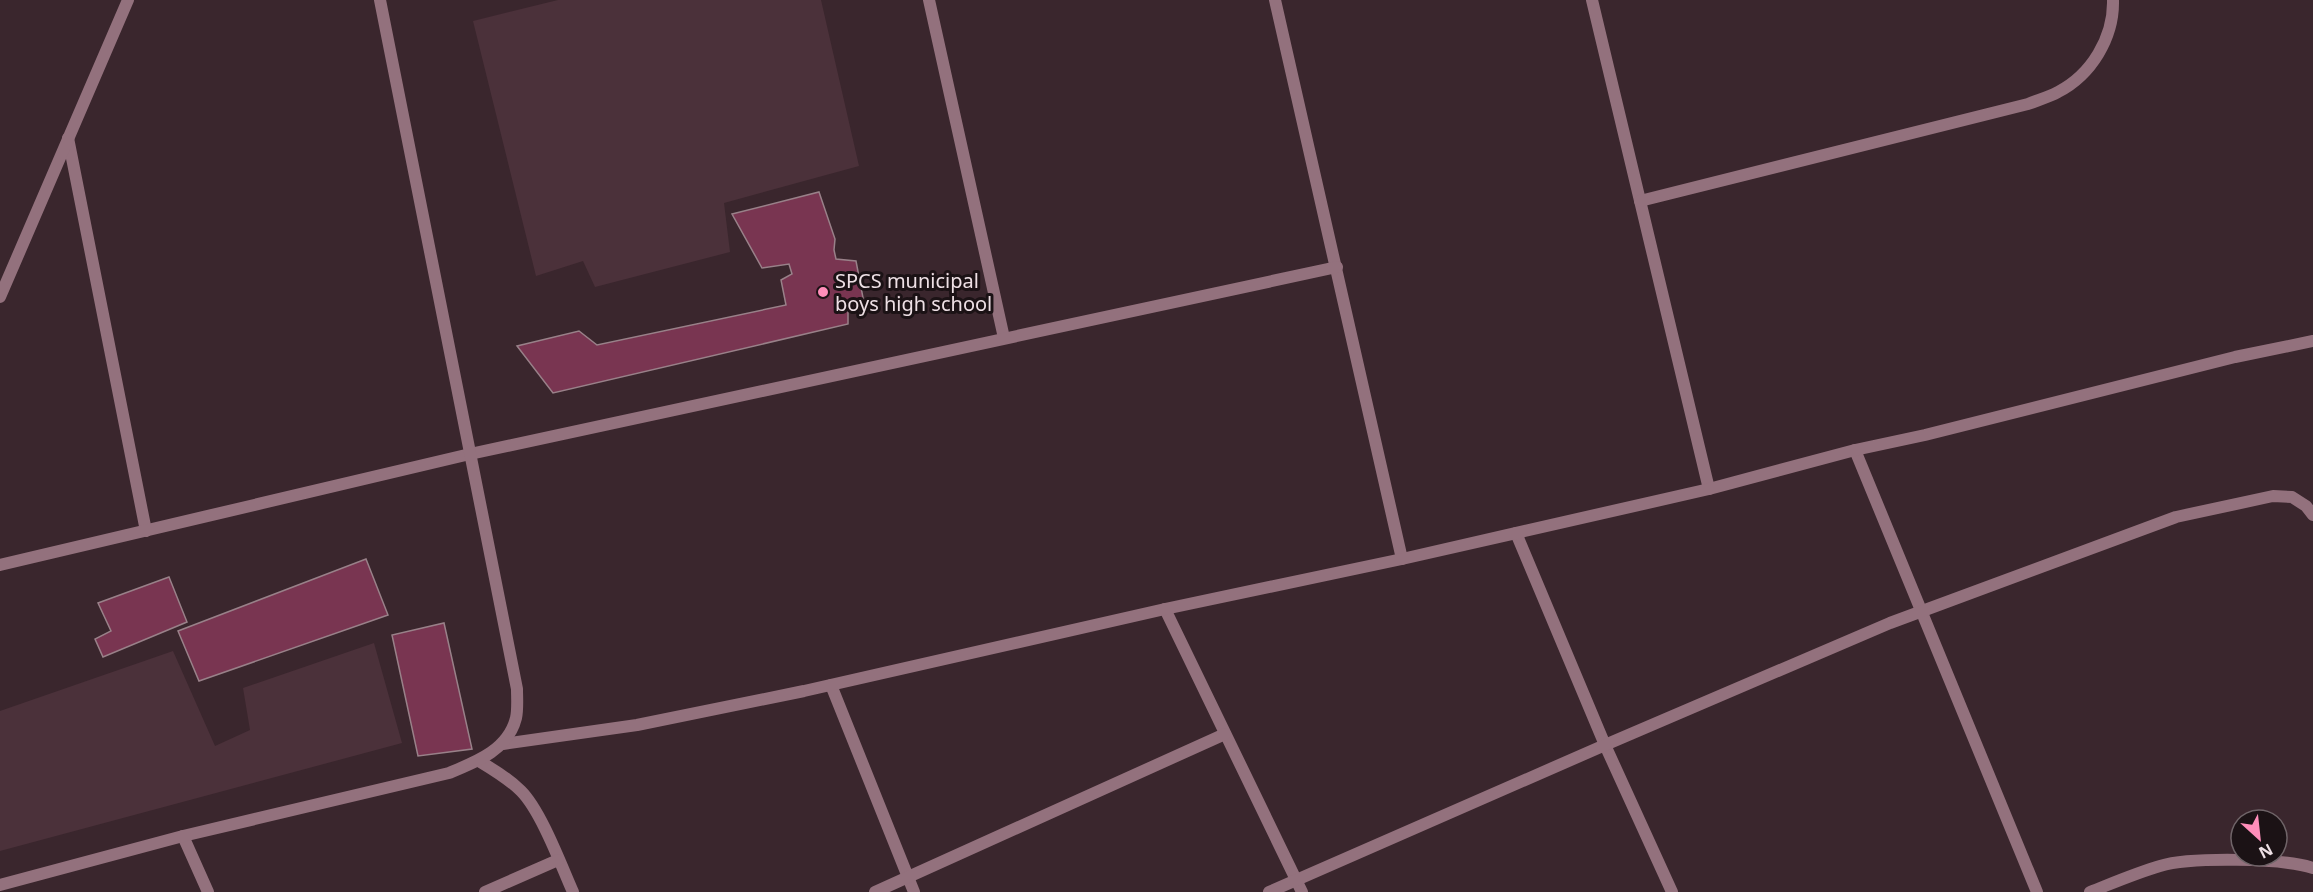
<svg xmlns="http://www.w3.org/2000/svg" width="2313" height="892" font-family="'Noto Sans',sans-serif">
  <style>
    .built { fill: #4b313a }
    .building { fill: #793551; stroke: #998189; stroke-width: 1.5 }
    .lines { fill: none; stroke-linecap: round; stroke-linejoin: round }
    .minor { stroke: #93717d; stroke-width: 12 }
    .poi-dot { fill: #ff8eba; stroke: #1b1215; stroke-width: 2 }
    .labels { text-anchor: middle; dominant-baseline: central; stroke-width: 6; stroke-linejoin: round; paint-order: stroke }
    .poi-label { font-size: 20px; fill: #eee0e5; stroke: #1b1215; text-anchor: start }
  </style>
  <rect width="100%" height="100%" fill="#3a262d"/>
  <g class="built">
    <path d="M558,0h263l38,166 -135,37 6,49 -135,35 -12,-26 -47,15 -63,-255z"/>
    <path d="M374,643l28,100 -402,108v-140l173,-60 42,95 35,-16 -7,-42z"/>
  </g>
  <g class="building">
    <path d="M819,192l16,47 -1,11 2,9 20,2 8,42 -16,6v15l-295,69 -36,-47 62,-15 18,14 189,-40 -5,-25 11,-6 -3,-10 -27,4 -30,-54z"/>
    <path d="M366,559l22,56 -189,66 -21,-50z"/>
    <path d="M169,577l18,45 -84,35 -8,-18 16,-8 -13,-28z"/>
    <path d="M444,623l28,126 -54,7 -26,-121z"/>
  </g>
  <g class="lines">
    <g class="minor">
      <path d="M929,0l75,338"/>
      <path d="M1275,0l127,559"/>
      <path d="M1592,0l117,489"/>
      <path d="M68,138l78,393"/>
      <path d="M1640,201l388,-97c10,-4 21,-7 30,-12 33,-17 56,-54 55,-92"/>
      <path d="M0,297l128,-297"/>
      <path d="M1855,450l182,442"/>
      <path d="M1516,533l89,212 67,147"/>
      <path d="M0,565l470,-111 867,-187"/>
      <path d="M1165,609l137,283"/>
      <path d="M831,685l83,207"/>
      <path d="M503,744l134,-19 167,-34 361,-82 237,-50 307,-70 146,-39 70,-15 310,-78 78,-16"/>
      <path d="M479,761c15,9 30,18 42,30 20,20 40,74 52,101"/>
      <path d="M183,836l25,56"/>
      <path d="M0,885l183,-49 266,-63c27,-11 59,-23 67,-55 2,-9 1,-20 1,-29l-137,-689"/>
      <path d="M485,892l73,-32"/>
      <path d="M875,892l350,-158"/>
      <path d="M1269,892l336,-147 285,-122 286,-106 97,-21 19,1 14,9 7,9"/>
      <path d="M2090,892c23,-9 46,-19 70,-26 30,-9 123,-8 153,2"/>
    </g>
  </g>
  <circle class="poi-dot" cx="823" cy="292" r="6"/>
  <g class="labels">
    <g class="poi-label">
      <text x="835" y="280">SPCS municipal<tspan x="835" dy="23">boys high school</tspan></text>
    </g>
  </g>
  <g transform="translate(2259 838) rotate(153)"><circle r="28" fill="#1b1215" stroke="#6f6468" stroke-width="1.5"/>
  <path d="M0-4.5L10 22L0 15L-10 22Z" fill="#ff8eba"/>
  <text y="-9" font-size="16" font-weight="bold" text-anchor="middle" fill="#eee0e5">N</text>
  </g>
</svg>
